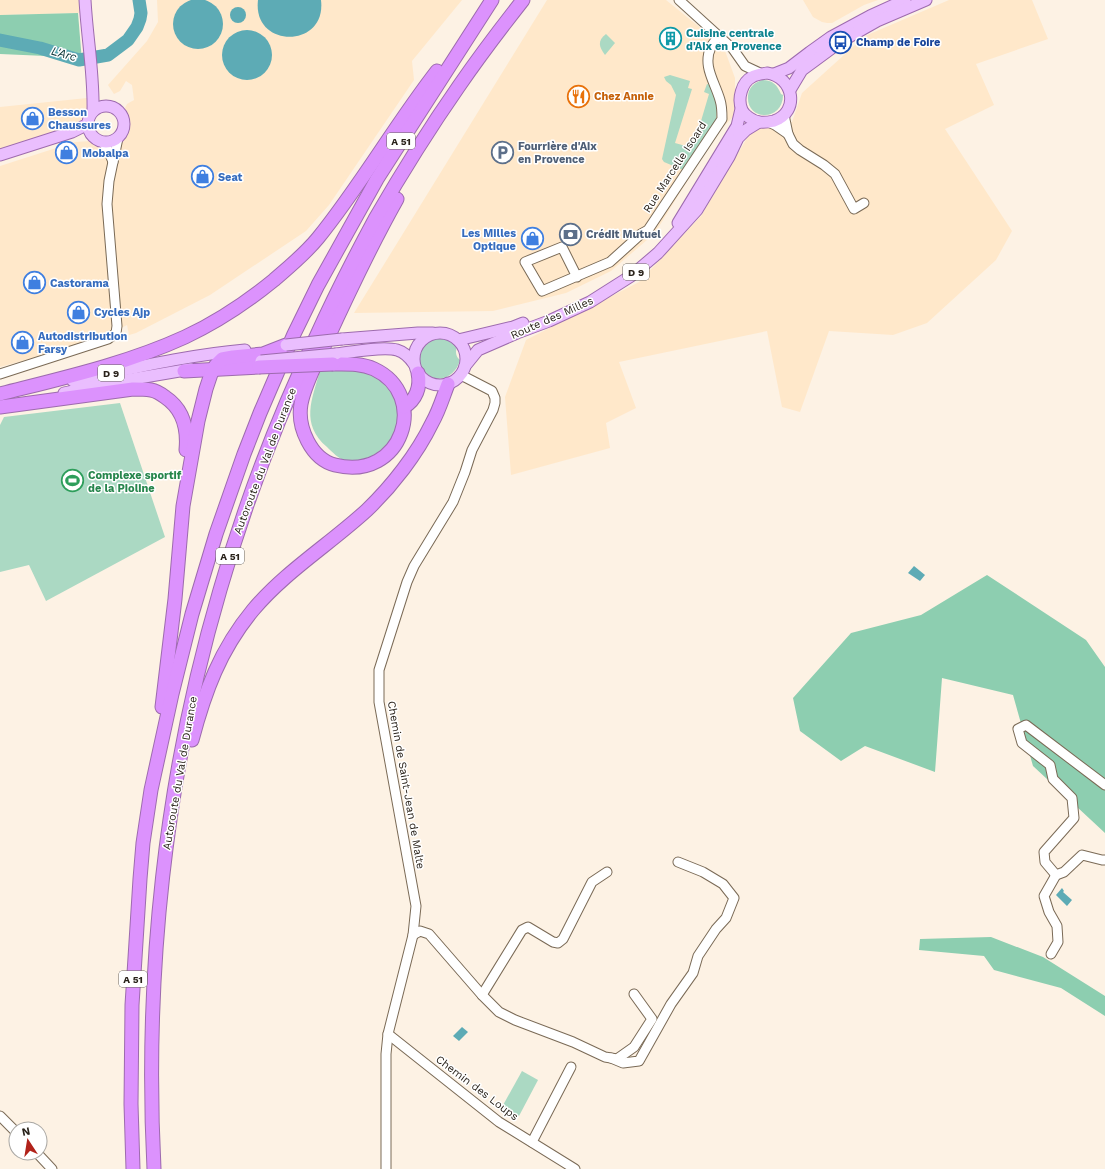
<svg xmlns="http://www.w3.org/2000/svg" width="1105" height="1169" font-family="'Work Sans',sans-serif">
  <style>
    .built { fill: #ffe8ca }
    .green { fill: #abd9c3 }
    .forest { fill: #8dceb0 }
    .water { fill: #5dabb5 }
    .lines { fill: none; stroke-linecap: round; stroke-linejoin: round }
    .river { stroke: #5dabb5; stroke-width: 13 }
    .minor-casing { stroke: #7a6a56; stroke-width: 11 }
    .major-casing { stroke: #9d6bae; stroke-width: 13 }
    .highway-casing { stroke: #9d6bae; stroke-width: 15 }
    .minor { stroke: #fff; stroke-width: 9 }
    .major { stroke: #eabefe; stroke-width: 11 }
    .highway { stroke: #dc92fd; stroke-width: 13 }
    .major-bridge-casing { stroke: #9d6bae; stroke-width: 13; stroke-linecap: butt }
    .highway-bridge-casing { stroke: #9d6bae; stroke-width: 15; stroke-linecap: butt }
    .major-bridge { stroke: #eabefe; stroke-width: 11 }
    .highway-bridge { stroke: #dc92fd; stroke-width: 13 }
    .labels { text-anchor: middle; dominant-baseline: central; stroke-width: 3; stroke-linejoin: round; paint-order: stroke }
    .shield { fill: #fff; stroke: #69645f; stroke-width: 1 }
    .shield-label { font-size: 10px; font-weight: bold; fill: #29221a }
    .culture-label { font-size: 11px; font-weight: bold; fill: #0d838f; stroke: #fff; text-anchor: start }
    .transit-label { font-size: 11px; font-weight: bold; fill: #164399; stroke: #fff; text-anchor: start }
    .food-label { font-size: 11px; font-weight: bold; fill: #c56008; stroke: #fff; text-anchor: start }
    .shop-label { font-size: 11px; font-weight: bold; fill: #366cbe; stroke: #fff; text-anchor: start }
    .service-label { font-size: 11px; font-weight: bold; fill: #4e5e75; stroke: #fff; text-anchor: start }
    .street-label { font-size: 11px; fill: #29221a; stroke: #fff }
    .leisure-label { font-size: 11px; font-weight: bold; fill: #27864d; stroke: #fff; text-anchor: start }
    .water-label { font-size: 12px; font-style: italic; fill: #083135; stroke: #fff }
  </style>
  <rect width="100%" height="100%" fill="#fdf2e4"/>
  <g class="built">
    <path d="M0,0h80v13l-80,2z"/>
    <path d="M157,0h305l-50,61 2,19 -85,125 -23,26 -96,64 -74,38 -7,2 -2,-10 -19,10 -57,18 -51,14v-201l75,-24 16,-1 11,6 20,-5 6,-10v-7l-3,-17 2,-4 7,-4 -2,-15 -6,-4 -6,10 -6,3 -6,-9 39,-44 11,-19z"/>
    <path d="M547,0h119l52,42 6,6 11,30v37l-13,13 -17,24 -50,81 -44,38 -45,22 -73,18 -139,2z"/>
    <path d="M803,0h75l-14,5 -32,18h-5l-5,-1 -9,-5z"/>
    <path d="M949,0h83l16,39 -72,25 18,41 -49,24 67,102 -16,29 -69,63 -34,12 -64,-4 -29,81 -18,-5 -15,-76 -148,31 17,46 -30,15 4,25 -99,27 -6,-78 21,-57 113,-58 62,-66 49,-83 10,-6h11l21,-5 10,-29 63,-57z"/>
    <path d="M87,98l1,14 -12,13 -9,5 -67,21v-44z"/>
  </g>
  <g class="green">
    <path d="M606,34l9,9 -10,12c-6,-8 -8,-14 1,-21z"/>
    <path d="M670,75l20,6 -2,7 4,1 -17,54 18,5 16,-54 -5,-2 3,-8 3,1c6,12 9,25 5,38l-32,47 -19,-8 -2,-3 14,-64 -5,-10 -5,-4 -2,-4z"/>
    <path d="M762,80c11,0 15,5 19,14l2,1c0,27 -37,26 -35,1 1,-9 6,-13 14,-16z"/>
    <path d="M440,338c7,1 11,4 17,9 -2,5 -1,10 3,13 -4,16 -22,26 -35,12 -8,-8 -7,-23 3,-30 4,-2 7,-3 12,-4z"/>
    <path d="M352,368c4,1 8,1 12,2 4,1 7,4 10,6 4,2 8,4 11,7 17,18 18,42 2,61 -7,7 -13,12 -23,15 -5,1 -12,4 -18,2 -7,-2 -14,-9 -19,-14 -27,-23 -15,-48 -7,-76h20z"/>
    <path d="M120,403l45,134 -119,64 -17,-36 -29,7v-147l4,-8z"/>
    <path d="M522,1071l16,9 -19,36 -17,-9z"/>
  </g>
  <g class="forest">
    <path d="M78,13l4,49 -36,-6 -46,-2v-39z"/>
    <path d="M987,575l99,65 19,27v166l-72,-67 -20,-71 -71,-17 -7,94 -70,-26 -24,15 -41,-30 -7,-33 58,-65 70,-18z"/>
    <path d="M991,937l52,20 62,39v20l-44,-28 -67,-18 -10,-14 -65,-6 1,-11z"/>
  </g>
  <g class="water">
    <circle cx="198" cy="24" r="25"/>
    <path d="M258,0h63c6,49 -69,49 -63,0z"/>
    <circle cx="238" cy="15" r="8"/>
    <circle cx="247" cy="55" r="25"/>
    <path d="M914,566l11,9 -5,6 -12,-8z"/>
    <path d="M1062,888l2,3 -1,1 9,8 -5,6 -11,-11z"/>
    <path d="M462,1027l6,5 -9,9 -6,-5z"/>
  </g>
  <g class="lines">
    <path class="river" d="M0,40l40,8 39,12 29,-5 20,-15 9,-13 3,-8 1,-6 -2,-13"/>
    <defs>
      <g id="minor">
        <path d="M679,0l54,49 12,17 17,8"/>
        <path d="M768,122l7,3 13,9 -4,-19"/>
        <path d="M788,134l5,10 7,6 24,15 11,9 19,35 10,-6"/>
        <path d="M103,142l6,10 4,10"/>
        <path d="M577,277l-15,-30 -37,15 17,29 68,-29 31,-28 7,-4 74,-111c0,-7 0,-13 -2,-19 -5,-18 -18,-34 -9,-53 2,-4 5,-7 7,-10"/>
        <path d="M0,374l108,-35 8,-6 1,-7 -10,-122 2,-23 9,-43"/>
        <path d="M1105,785l-79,-60 -8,4 4,14 28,22 3,14 19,19 2,20 -30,34 1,10 11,13 8,-3 18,-17 20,5h3"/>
        <path d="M413,935l7,-4 9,3 53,61 17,17 16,8 58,22 32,15 12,2 17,-12 18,-28 -18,-25"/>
        <path d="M1051,954l7,-12 -1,-16 -8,-14 -5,-16 12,-21"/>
        <path d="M482,995l40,-65 6,-3 25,15 5,1 5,-4 29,-57 15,-10"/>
        <path d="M388,1034l111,88 76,47"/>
        <path d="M611,1058l12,5 16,-2 32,-57 22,-31 5,-17 18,-27 10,-11 8,-20 -11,-14 -20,-12 -25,-10"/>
        <path d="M0,1116l16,16"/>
        <path d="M532,1142l39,-75"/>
        <path d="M37,1153l15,16"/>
        <path d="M386,1169v-115l2,-20 25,-99 3,-29 -37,-204v-32l28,-88 7,-16 39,-64 12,-30 7,-22 21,-40 2,-7v-5l-3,-7 -31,-16"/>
      </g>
      <g id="major">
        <path d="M85,0c2,37 9,74 8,111"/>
        <path d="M767,73c27,4 33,39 7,48 -5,1 -10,2 -15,1 -6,-1 -15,-7 -17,-12 -5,-11 0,-28 10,-33 5,-3 10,-3 15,-4z"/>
        <path d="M774,74l15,-6 21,-16 21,-15 39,-21 35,-16"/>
        <path d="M790,90l12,-20 38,-28 37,-21 49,-21"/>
        <circle cx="106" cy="124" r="18"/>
        <path d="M0,155l72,-23 16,-8"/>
        <path d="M678,223l59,-97 4,-17"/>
        <circle cx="440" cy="359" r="26"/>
        <path d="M342,339l76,-6h15"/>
        <path d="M458,340l55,-13 10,-4"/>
        <path d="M336,354c16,-2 47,-8 61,-4 7,2 13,8 17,14"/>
        <path d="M465,366l13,-16 39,-17 32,-12 41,-19 41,-26 27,-23 39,-43 32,-53 9,-19 8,-8 13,-8"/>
        <path d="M73,381c57,-12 114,-26 172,-31"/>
        <path d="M64,393l57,-12 70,-12"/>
      </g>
      <g id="highway">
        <path d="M333,364c13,0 28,-1 41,5 56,26 29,113 -39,96 -24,-6 -38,-38 -34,-61 4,-21 16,-42 25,-62 22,-48 45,-97 71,-143"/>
        <path d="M184,371l75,-4"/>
        <path d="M0,394c63,-16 126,-30 185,-57 32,-15 62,-35 89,-57 15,-13 31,-26 44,-42 43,-53 77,-113 119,-167"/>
        <path d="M0,407l133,-18c6,0 12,0 18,1 6,1 10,4 14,7 18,12 23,32 21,53"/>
        <path d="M404,407c12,-7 17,-20 14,-34"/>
        <path d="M162,707l13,-108 8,-93 15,-85 8,-32 5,-15 5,-9 6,-6 11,-2 30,-3 23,-9"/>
        <path d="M192,740c13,-49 28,-90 61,-130 33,-39 77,-66 114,-100 25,-24 50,-56 65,-87 7,-12 11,-26 16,-39"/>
        <path d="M133,1169l-2,-65 1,-99 8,-126 3,-36 8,-53 21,-96 20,-80 24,-80 28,-80 16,-41 34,-79 24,-49 59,-106 115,-179"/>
        <path d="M154,1169c-10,-194 11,-392 66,-579 25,-87 57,-171 96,-253 18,-40 38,-79 59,-118 26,-45 54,-90 84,-133 20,-29 42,-58 64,-86"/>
      </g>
    </defs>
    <use href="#minor" class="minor-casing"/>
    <use href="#major" class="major-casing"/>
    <use href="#highway" class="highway-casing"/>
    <use href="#minor" class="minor"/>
    <use href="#major" class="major"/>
    <use href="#highway" class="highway"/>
    <defs>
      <g id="major-bridge">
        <path d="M286,345l56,-6"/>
        <path d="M261,361l75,-7"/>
      </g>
      <path id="highway-bridge" d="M259,367l74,-3"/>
    </defs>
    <use href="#major-bridge" class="major-bridge-casing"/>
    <use href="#highway-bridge" class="highway-bridge-casing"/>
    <use href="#major-bridge" class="major-bridge"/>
    <use href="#highway-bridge" class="highway-bridge"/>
  </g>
  <defs>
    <symbol id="building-ring" viewBox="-11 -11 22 22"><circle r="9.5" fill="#fff" stroke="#0f9aa8" stroke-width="1.5"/><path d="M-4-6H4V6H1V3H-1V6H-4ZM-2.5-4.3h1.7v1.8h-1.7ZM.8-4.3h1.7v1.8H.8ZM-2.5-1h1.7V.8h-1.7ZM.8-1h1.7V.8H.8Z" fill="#0f9aa8"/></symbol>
    <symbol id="bus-ring" viewBox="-11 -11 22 22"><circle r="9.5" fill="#fff" stroke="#1a4fb4" stroke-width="1.5"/><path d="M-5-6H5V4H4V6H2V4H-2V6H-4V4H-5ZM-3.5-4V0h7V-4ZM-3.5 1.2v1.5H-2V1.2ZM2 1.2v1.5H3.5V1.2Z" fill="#1a4fb4"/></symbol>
    <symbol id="restaurant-ring" viewBox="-11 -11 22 22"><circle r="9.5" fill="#fff" stroke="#e8710a" stroke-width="1.5"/><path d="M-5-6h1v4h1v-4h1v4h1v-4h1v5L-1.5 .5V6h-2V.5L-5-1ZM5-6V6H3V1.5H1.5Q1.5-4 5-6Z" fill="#e8710a"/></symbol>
    <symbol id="shop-ring" viewBox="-11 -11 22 22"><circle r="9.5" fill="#fff" stroke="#3f7fe0" stroke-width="1.5"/><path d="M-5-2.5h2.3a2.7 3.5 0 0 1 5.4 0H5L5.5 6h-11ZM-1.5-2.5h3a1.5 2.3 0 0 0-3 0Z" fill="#3f7fe0"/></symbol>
    <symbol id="parking-ring" viewBox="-11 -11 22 22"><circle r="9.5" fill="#fff" stroke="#5c6f8a" stroke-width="1.5"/><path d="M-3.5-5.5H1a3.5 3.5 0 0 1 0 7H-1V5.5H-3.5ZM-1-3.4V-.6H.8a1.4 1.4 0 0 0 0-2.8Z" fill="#5c6f8a"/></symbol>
    <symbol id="bank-ring" viewBox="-11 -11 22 22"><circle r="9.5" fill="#fff" stroke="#5c6f8a" stroke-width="1.5"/><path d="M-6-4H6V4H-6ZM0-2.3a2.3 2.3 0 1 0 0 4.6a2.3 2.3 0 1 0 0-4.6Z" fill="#5c6f8a"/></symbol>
    <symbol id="stadium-ring" viewBox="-11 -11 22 22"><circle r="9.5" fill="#fff" stroke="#2e9e5b" stroke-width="1.5"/><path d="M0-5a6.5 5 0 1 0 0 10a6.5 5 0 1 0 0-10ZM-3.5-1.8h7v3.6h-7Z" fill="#2e9e5b"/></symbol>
  </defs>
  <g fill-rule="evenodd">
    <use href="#building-ring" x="658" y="26" width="25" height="25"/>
    <use href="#bus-ring" x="828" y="30" width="25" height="25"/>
    <use href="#restaurant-ring" x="566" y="84" width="25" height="25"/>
    <use href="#shop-ring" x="20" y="106" width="25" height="25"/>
    <use href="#parking-ring" x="490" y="140" width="25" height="25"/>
    <use href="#shop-ring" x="54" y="140" width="25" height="25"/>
    <use href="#shop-ring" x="190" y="164" width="25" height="25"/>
    <use href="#bank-ring" x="558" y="222" width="25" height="25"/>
    <use href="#shop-ring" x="520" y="226" width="25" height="25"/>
    <use href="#shop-ring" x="22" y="270" width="25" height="25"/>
    <use href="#shop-ring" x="66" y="300" width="25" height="25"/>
    <use href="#shop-ring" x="10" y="330" width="25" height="25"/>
    <use href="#stadium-ring" x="60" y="468" width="25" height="25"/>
  </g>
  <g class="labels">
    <g class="shield">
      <rect x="387" y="133" width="28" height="16" rx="3"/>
      <rect x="623" y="264" width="26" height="16" rx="3"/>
      <rect x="98" y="365" width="26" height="16" rx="3"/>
      <rect x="216" y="548" width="28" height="16" rx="3"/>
      <rect x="119" y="971" width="28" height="16" rx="3"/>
    </g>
    <g class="shield-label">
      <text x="401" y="141">A 51</text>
      <text x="636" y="272">D 9</text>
      <text x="111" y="373">D 9</text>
      <text x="230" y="556">A 51</text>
      <text x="133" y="979">A 51</text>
    </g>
    <g class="culture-label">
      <text x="686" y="33">Cuisine centrale<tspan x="686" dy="13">d'Aix en Provence</tspan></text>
    </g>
    <g class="transit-label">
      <text x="856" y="42">Champ de Foire</text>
    </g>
    <g class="food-label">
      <text x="594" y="96">Chez Annie</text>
    </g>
    <g class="shop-label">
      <text x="48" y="112">Besson<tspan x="48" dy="13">Chaussures</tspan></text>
      <text x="82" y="153">Mobalpa</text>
      <text x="218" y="177">Seat</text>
      <text x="516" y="233" text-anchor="end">Les Milles<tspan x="516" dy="13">Optique</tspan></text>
      <text x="50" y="283">Castorama</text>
      <text x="94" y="312">Cycles Ajp</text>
      <text x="38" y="336">Autodistribution<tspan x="38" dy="13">Farsy</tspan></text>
    </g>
    <g class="service-label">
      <text x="518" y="146">Fourrière d'Aix<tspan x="518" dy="13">en Provence</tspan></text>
      <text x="586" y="234">Crédit Mutuel</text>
    </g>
    <g class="street-label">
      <text transform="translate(675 167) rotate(-57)">Rue Marcelle Isoard</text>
      <text transform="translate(552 318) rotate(-24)">Route des Milles</text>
      <text transform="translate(265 461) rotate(-69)">Autoroute du Val de Durance</text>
      <text transform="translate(180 773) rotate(-80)">Autoroute du Val de Durance</text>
      <text transform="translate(406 785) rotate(80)">Chemin de Saint-Jean de Malte</text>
      <text transform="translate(477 1088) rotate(37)">Chemin des Loups</text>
    </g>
    <g class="leisure-label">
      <text x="88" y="475">Complexe sportif<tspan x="88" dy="13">de la Pioline</tspan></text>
    </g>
    <g class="water-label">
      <text transform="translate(64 54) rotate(16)">L'Arc</text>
    </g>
  </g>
  <g transform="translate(28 1141) rotate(348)"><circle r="19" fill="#ffffff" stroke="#a9a7a3"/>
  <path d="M0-3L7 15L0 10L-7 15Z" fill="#b1221a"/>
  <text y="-6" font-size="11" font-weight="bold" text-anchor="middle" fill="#29221a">N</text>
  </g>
</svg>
